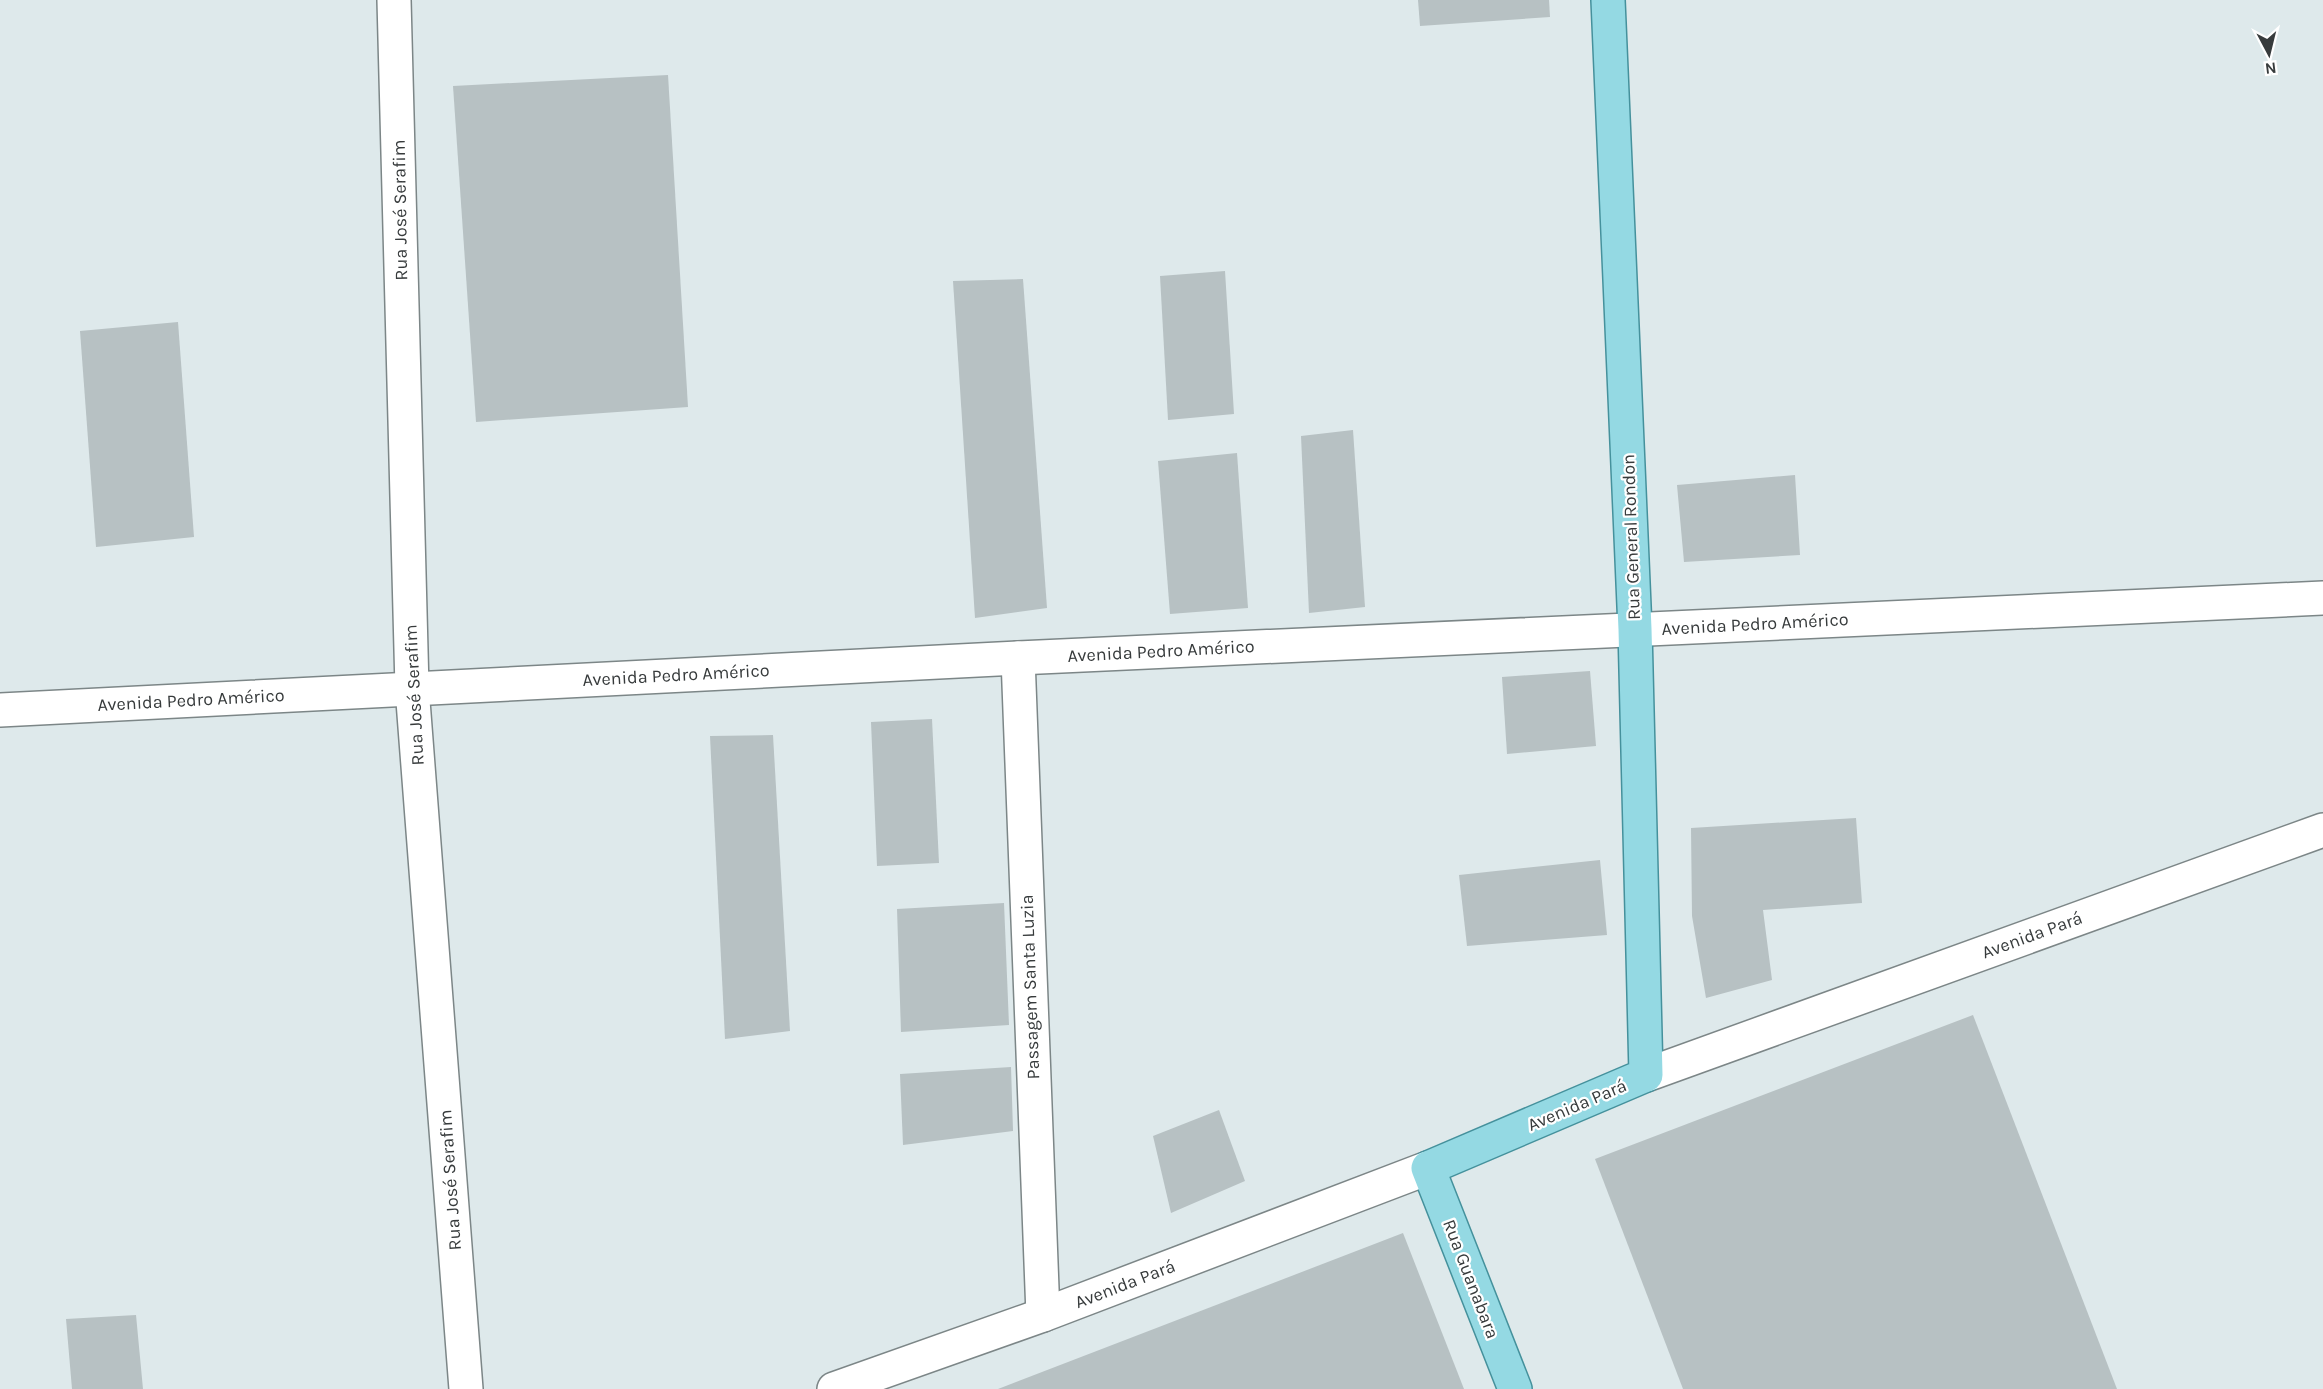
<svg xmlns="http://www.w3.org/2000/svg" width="2323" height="1389" font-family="Karla,sans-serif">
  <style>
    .building { fill: #b7c1c3 }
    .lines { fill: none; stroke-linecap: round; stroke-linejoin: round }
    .minor-casing { stroke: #7c8687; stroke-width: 36 }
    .major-casing { stroke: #45919c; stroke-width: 36 }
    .minor { stroke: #fff; stroke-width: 33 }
    .major { stroke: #94d9e3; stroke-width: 33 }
    .labels { text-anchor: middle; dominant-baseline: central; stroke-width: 4.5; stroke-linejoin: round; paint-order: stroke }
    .street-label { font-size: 18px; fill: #373b3c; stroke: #fff }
  </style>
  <rect width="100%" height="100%" fill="#dee9eb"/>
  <g class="building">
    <path d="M1418,0h131l1,17 -130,9z"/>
    <path d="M668,75l20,332 -212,15 -23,-336z"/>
    <path d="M1225,271l9,143 -66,6 -8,-144z"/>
    <path d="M1023,279l24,329 -72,10 -22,-337z"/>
    <path d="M178,322l16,215 -98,10 -16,-216z"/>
    <path d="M1353,430l12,177 -56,6 -8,-177z"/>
    <path d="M1237,453l11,155 -78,6 -12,-153z"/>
    <path d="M1795,475l5,80 -116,7 -7,-77z"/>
    <path d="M1590,671l6,75 -89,8 -5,-77z"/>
    <path d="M932,719l7,144 -62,3 -6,-144z"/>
    <path d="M773,735l17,296 -65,8 -15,-303z"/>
    <path d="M1856,818l6,85 -99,7 9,70 -66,18 -14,-82 -1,-88z"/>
    <path d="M1600,860l7,75 -140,11 -8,-71z"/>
    <path d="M1004,903l5,122 -108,7 -4,-123z"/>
    <path d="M1973,1015l144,374h-434l-88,-230z"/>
    <path d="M1011,1067l2,64 -110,14 -3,-71z"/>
    <path d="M1219,1110l26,71 -74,32 -18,-77z"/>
    <path d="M1403,1233l61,156h-466z"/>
    <path d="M136,1315l7,74h-71l-6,-70z"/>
  </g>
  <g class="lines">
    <defs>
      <g id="minor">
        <path d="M394,0l18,688 54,701"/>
        <path d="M1018,658l25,657"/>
        <path d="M0,710l1018,-52 1305,-60"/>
        <path d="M1646,1075l677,-245"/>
        <path d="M834,1389l209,-74 385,-147"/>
      </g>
      <path id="major" d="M1515,1389l-87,-221 218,-93 -11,-446 -27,-629"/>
    </defs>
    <use href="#minor" class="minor-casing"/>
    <use href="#major" class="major-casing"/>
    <use href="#minor" class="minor"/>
    <use href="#major" class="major"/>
  </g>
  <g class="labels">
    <g class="street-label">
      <text transform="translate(400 210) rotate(-91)">Rua José Serafim</text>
      <text transform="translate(1631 537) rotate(-92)">Rua General Rondon</text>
      <text transform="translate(1755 624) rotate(-3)">Avenida Pedro Américo</text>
      <text transform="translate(1161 651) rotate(-3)">Avenida Pedro Américo</text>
      <text transform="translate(676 675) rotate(-3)">Avenida Pedro Américo</text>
      <text transform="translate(414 695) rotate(-93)">Rua José Serafim</text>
      <text transform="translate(191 700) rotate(-3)">Avenida Pedro Américo</text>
      <text transform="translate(2032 935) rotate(-20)">Avenida Pará</text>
      <text transform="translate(1030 987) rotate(-92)">Passagem Santa Luzia</text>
      <text transform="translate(1577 1105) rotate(-23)">Avenida Pará</text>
      <text transform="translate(450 1180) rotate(-94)">Rua José Serafim</text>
      <text transform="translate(1471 1279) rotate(69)">Rua Guanabara</text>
      <text transform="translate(1125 1284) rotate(-21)">Avenida Pará</text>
    </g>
  </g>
  <g transform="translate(2269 54) rotate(173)" stroke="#ffffff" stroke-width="4.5" paint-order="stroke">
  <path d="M0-4.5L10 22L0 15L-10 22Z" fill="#373b3c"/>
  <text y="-9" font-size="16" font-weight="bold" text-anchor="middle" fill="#373b3c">N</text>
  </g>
</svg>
